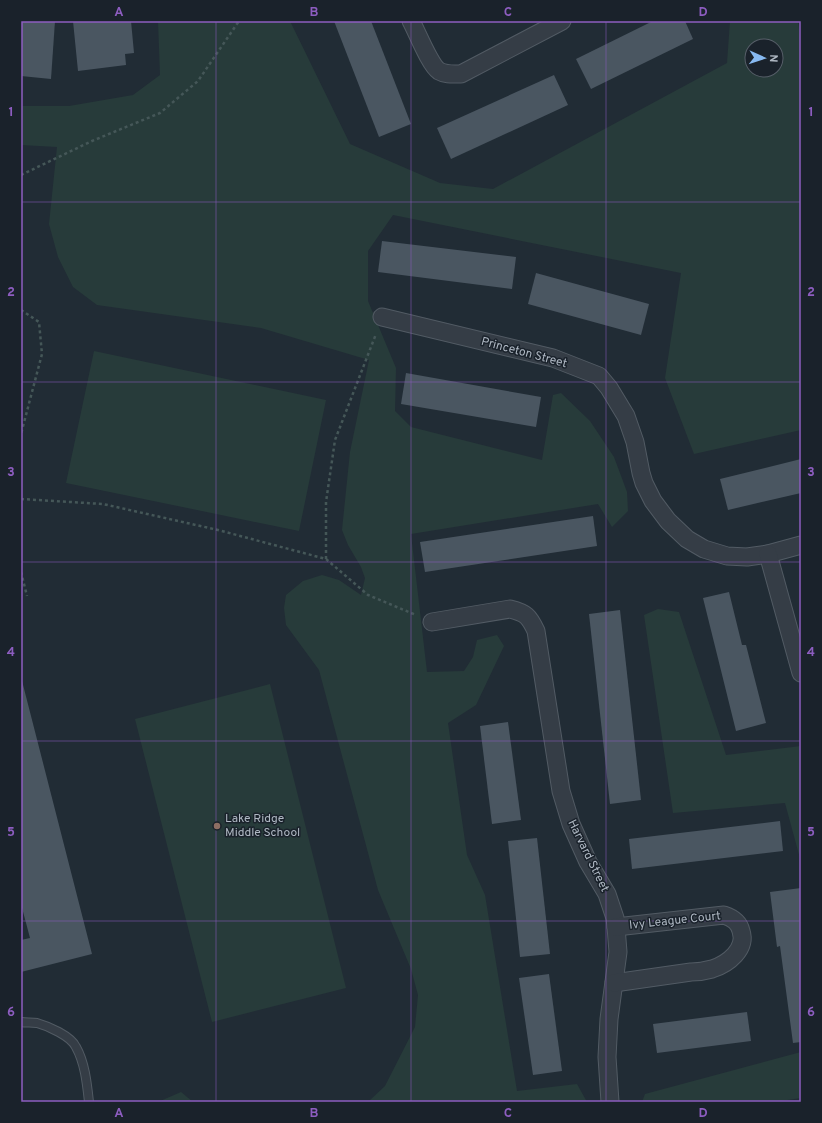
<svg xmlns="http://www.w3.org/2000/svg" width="822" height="1123" font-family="Overpass,sans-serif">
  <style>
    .green { fill: #273b3a; fill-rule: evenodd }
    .building { fill: #4a5661 }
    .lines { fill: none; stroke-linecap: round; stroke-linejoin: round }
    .lane-casing { stroke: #525b64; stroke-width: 10 }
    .street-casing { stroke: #525b64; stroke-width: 19 }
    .path { stroke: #455758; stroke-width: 2.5; stroke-dasharray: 3 3; stroke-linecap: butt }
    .lane { stroke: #353d46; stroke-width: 8 }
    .street { stroke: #353d46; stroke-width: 17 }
    .grid { fill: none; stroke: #8d5dc0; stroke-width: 1; stroke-opacity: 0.55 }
    .education-dot { fill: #8d6e63; stroke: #1a222b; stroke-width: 1.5 }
    .labels { text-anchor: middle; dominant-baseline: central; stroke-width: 3; stroke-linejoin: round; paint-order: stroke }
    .street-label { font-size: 12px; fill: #afb8c3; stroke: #1a222b }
    .poi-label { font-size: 12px; fill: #afb8c3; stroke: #1a222b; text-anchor: start }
    .neatline { fill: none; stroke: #8d5dc0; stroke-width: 1.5 }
    .grid-label { font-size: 13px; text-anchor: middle; font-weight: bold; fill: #8d5dc0 }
  </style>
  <rect width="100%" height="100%" fill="#212c35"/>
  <g class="green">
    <path d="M158,21h132l60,123 90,39 53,6 234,-126 3,-42h68l3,23v386l-107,24 -29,-76 16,-105 -288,-58 -25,36v50l28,67 -1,43 16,16 131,33 11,-65 8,-2 29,28 24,36 13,35 1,19 -16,16 -14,-23 -187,30 16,138 37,-1 9,-14 4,-17 20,-5 7,11 -28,59 -28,18 19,132 18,40 32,196 60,-7 10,18h-219l17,-16 30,-59 3,-32 -7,-26 -33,-79 -59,-220 -33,-45 -2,-17 2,-13 17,-14 19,-6 17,5 22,15 4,-17 -4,-11 -13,-22 -6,-15 8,-78 19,-92 -108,-32 -164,-23 -24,-18 -15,-30 -9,-33 8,-77 -36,-2v-39h48l64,-11 27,-20zM752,46h24v24h-24z"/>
    <path d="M94,351l232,49 -27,131 -233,-48z"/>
    <path d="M658,609l21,3 47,143 75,-9v116l-16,-59 -112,10 -29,-198z"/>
    <path d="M270,684l76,304 -134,34 -77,-303z"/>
    <path d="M801,1052v46l-27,4h-132l3,-8z"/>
    <path d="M181,1092l12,10h-36h1z"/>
  </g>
  <g class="building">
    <path d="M21,21h34l-4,58 -30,-3z"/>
    <path d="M73,21h58l3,32 -9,1 1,11 -48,6z"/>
    <path d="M334,21h37l40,103 -32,13z"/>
    <path d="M653,21h32l8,18 -102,50 -15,-30z"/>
    <path d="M554,75l14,30 -117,54 -14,-31z"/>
    <path d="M382,241l134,16 -4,32 -134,-17z"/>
    <path d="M536,273l113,31 -8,31 -113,-31z"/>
    <path d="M406,373l135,24 -5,30 -135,-23z"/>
    <path d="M801,459v34l-73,17 -8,-31z"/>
    <path d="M593,516l4,30 -172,26 -5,-30z"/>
    <path d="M729,592l13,53h4l20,78 -30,8 -33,-133z"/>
    <path d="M620,610l21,190 -31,4 -21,-190z"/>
    <path d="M21,677l71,277 -71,18v-32l9,-2 -9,-34z"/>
    <path d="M508,722l13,98 -29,4 -12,-98z"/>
    <path d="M780,821l3,30 -151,18 -3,-30z"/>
    <path d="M537,838l13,116 -30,3 -12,-116z"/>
    <path d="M801,888v154l-8,1 -13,-97 -3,1 -7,-55z"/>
    <path d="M549,974l13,97 -29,4 -14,-97z"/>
    <path d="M747,1012l4,29 -94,12 -4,-29z"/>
  </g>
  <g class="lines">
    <defs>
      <path id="lane" d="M21,1022c5,1 11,0 16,1 11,3 34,13 39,24 9,16 11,37 13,55"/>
      <g id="street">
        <path d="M411,21c6,11 19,44 28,50 7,4 14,3 22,3l101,-53"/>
        <path d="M382,317l171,41 46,18 10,12 17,28 9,26 6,31 3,10 9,18 15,20 19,18 17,10 23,7 20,1 21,-3 33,-9"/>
        <path d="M768,554l33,119"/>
        <path d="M432,622l78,-13c16,4 19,7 26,22l25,160 10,33 17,38 19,32 8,24 1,9 2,25 -9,67 -2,38 3,45"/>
        <path d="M614,983l77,-11c7,0 14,-1 21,-3 16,-5 35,-20 29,-38 -2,-9 -8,-13 -17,-16l-108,12"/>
      </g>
    </defs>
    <use href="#lane" class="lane-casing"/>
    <use href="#street" class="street-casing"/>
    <g class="path">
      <path d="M21,175l71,-34 68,-28 38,-32 41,-60"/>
      <path d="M21,310l18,12 3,32 -21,80"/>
      <path d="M21,499l82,5 115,26 108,29 42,36 48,20"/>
      <path d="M326,559v-57l9,-62 41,-106"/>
      <path d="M21,572l6,24"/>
    </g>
    <use href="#lane" class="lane"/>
    <use href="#street" class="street"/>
  </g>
  <path class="grid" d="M216,21v1081M411,21v1081M606,21v1081M21,202h780M21,382h780M21,562h780M21,741h780M21,921h780"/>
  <circle class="education-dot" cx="217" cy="826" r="4"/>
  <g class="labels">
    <g class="street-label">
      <text transform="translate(524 353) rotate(15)">Princeton Street</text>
      <text transform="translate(588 856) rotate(64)">Harvard Street</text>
      <text transform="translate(675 921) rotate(-6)">Ivy League Court</text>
    </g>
    <g class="poi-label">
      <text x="225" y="819">Lake Ridge<tspan x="225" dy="14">Middle School</tspan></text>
    </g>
  </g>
  <rect width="822" height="1123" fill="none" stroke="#1a222b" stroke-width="44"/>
  <g transform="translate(764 58) rotate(93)"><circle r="19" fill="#1a222b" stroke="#565e68"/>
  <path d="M0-3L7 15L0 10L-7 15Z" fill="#87b9f0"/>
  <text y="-6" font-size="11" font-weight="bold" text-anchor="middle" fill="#afb8c3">N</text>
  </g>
  <rect x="22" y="22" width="778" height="1079" class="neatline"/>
  <g class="grid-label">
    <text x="119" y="16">A</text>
    <text x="314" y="16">B</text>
    <text x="508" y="16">C</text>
    <text x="703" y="16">D</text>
    <text x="11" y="116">1</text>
    <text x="811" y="116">1</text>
    <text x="11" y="296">2</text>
    <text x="811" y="296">2</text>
    <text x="11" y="476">3</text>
    <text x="811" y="476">3</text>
    <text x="11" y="656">4</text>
    <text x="811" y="656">4</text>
    <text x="11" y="836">5</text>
    <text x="811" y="836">5</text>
    <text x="11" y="1016">6</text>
    <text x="811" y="1016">6</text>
    <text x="119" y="1117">A</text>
    <text x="314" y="1117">B</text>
    <text x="508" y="1117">C</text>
    <text x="703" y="1117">D</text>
  </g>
</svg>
